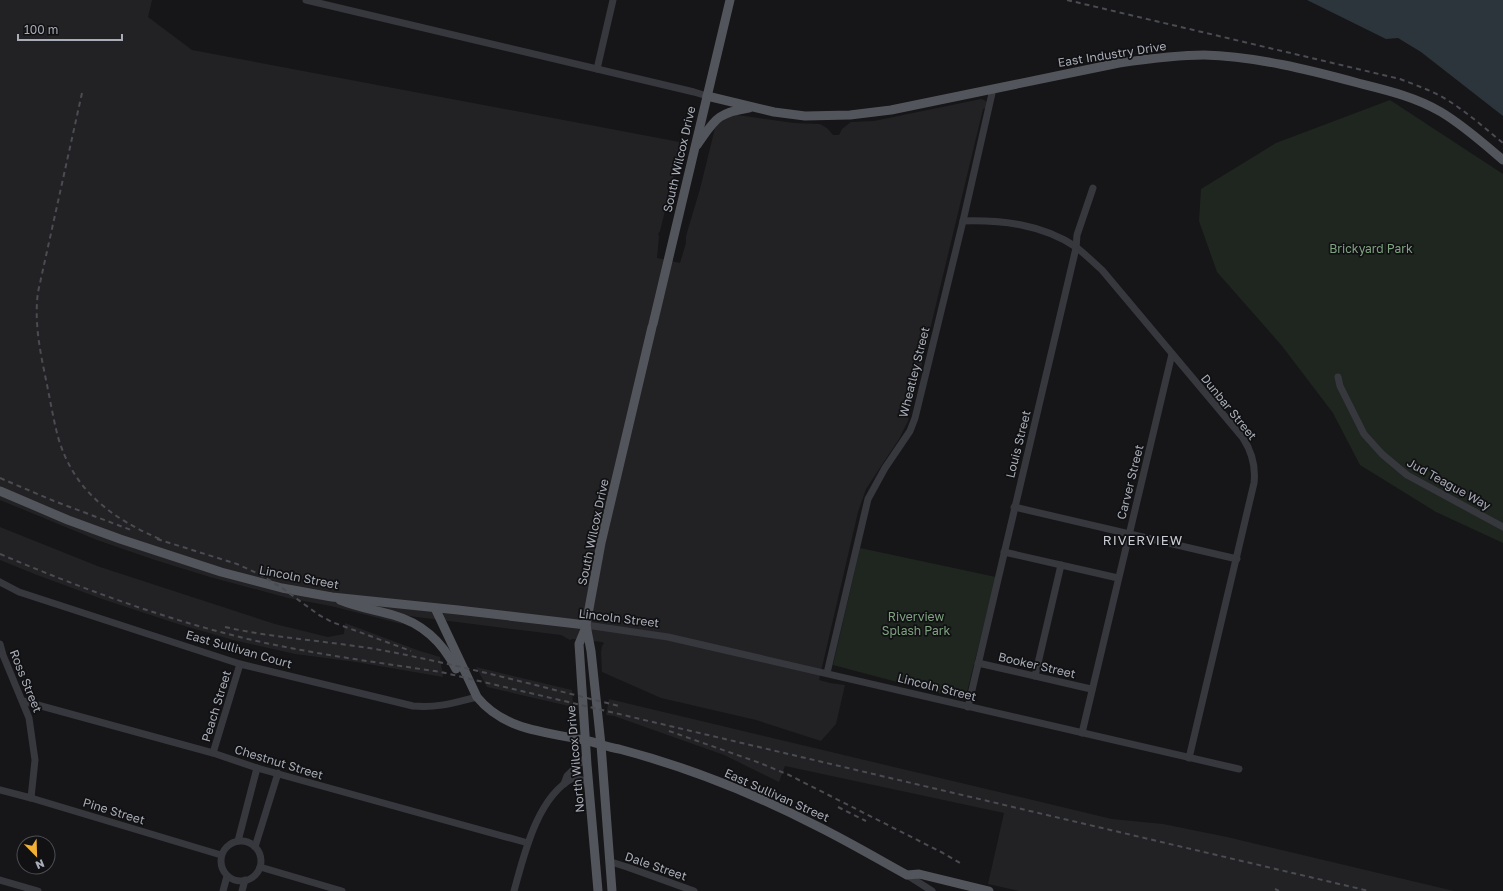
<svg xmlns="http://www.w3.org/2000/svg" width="1503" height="891" font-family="'Golos Text',sans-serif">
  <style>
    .built { fill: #222225 }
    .green { fill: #1e261f }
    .water { fill: #2c353c }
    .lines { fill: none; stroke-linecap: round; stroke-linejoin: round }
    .minor { stroke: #37383d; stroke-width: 7 }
    .major { stroke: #53555c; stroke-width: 9 }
    .rail { stroke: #4a4c52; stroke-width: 2; stroke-dasharray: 5 4; stroke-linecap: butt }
    .labels { text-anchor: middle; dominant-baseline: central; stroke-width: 3.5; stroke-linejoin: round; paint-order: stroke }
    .street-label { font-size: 12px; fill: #a8adb8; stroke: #111113 }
    .park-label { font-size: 12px; fill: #7fa381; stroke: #111113 }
    .neighbourhood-label { font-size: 13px; letter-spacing: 1px; fill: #c9ccd4; stroke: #111113 }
  </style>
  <rect width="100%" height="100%" fill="#161618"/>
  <g class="built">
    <path d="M0,0h152l-4,17 44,33 493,93 -11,31 -14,57 -2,3 1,2 -2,22 23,5 6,-20v-7l14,-47 15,-61 3,-4 8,-6 11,-3 57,8 26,1 7,4 6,7h6l3,-6 9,-7 23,-1 107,-22 3,1 3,2 -1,6 -3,1 -75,312 -9,18 -33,50 -8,23 -39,168 11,3 15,2 -9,39 -15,17 -65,-21 -95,-22 -59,-26 -1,-20 1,-6 2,-3 -2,-1 -30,-3 -2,1 -9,-5 -152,-19 -7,8 -71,-18 -43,-8 -78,-21 -55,-17 -58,-20 -97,-40z"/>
    <path d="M0,527l100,40 175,57 53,13 16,-3 1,-11 72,27 23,7 3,20 -87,-15 -61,-8 -62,-14 -55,-16 -76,-25 -65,-24 -37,-15z"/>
    <path d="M476,667l96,23 1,17 -86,-20z"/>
    <path d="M609,699l503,120 51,5 64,13 227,54h-435l-31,-7 16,-71 -219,-47 -6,16 -55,-27 -110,-39 -8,-1z"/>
  </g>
  <g class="green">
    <path d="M1390,100l113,74v369l-67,-31 -76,-47 -27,-52 -51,-67 -65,-74 -18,-51 2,-32 75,-46z"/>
    <path d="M860,548l136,29 -31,123 -132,-35z"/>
  </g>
  <path class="water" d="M1307,0h196v116l-82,-64 -23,-14 -12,1z"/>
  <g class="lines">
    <g class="minor">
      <path d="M306,0l388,92 13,4"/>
      <path d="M597,69l16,-69"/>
      <path d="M963,221c39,-1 79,3 113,26 9,7 17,15 26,23l141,168c9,14 13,28 11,45l-65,275"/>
      <path d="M1338,377l2,9 24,48 18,20 25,21 96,52"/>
      <path d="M1014,507l223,52"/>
      <path d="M1004,552l114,26"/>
      <path d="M0,582l19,10 221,72 173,42c26,2 40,-3 64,-9"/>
      <path d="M586,625l82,12 571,132"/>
      <path d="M0,644l3,11 26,63 6,42 -4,38"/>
      <path d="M978,663l113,26"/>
      <path d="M827,673l41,-174 17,-31 25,-37 5,-13 48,-197 30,-132"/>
      <path d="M1035,676l26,-111"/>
      <path d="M23,701l190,52 44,15 271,75"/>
      <path d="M968,707l108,-459 1,-13 16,-47"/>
      <path d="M1082,733l90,-379"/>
      <path d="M213,753l27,-89"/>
      <path d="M564,784l3,-8 19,-19"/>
      <path d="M0,790l31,8 190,57"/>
      <circle cx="241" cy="861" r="20"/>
      <path d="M238,841l19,-73"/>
      <path d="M255,847l23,-74"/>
      <path d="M611,862l16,5 67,24"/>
      <path d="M260,867l82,24"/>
      <path d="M907,875l25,16"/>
      <path d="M0,880l38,11"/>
      <path d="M223,891l4,-15"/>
      <path d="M242,891l3,-11"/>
      <path d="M514,891c10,-36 23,-94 59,-113l9,2 6,5"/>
    </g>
    <g class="major">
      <path d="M707,96l67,16 31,4 45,-1 41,-5 228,-47c28,-4 56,-8 85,-8 50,1 106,15 154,28 28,7 58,14 83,29 22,13 42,31 62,48"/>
      <path d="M697,145c18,-25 19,-32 52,-37"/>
      <path d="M653,324l77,-324"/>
      <path d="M0,491l68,29 52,19 101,33 61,16 50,9 126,13 128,15"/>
      <path d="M340,600c17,7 35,10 53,15 29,8 50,28 63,54"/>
      <path d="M435,608l42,89c27,33 67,35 107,43 11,2 23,7 35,9 69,18 136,45 200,78 30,15 59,32 88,48l12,-1 70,17"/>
      <path d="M586,627l-7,17 8,121 11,126"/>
      <path d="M612,891l-11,-146 -10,-94 -5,-26 15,-82 51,-216"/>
    </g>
    <g class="rail">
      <path d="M1067,0l333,79c18,7 36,13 52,24 18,12 34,26 51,40"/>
      <path d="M82,93l-44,199c-4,30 2,59 8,88 4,19 7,38 12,57 16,55 55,82 104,103"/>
      <path d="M0,478l54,23 77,29"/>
      <path d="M157,539l80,25 24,11 21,13 37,27 13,7 79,29"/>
      <path d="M0,554c85,36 172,68 261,88 60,13 120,21 180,30l928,219"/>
      <path d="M225,627c53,12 108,14 161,24 78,15 156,36 233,55"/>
      <path d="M669,731l91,32 29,12 154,78 19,11"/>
      <path d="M838,807l28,14"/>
      <path d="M1275,889l4,2"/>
    </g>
  </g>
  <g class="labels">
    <g class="street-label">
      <text transform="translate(1112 54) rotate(-9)">East Industry Drive</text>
      <text transform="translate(679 159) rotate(-77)">South Wilcox Drive</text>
      <text transform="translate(914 372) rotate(-76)">Wheatley Street</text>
      <text transform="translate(1229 407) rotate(51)">Dunbar Street</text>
      <text transform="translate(1018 444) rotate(-76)">Louis Street</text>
      <text transform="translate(1130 482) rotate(-76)">Carver Street</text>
      <text transform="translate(1449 484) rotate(29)">Jud Teague Way</text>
      <text transform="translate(593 532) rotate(-78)">South Wilcox Drive</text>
      <text transform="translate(299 577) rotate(11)">Lincoln Street</text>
      <text transform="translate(619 618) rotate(7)">Lincoln Street</text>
      <text transform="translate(239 649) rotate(16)">East Sullivan Court</text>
      <text transform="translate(1037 665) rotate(13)">Booker Street</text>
      <text transform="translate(26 681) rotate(68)">Ross Street</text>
      <text transform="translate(937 687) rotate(14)">Lincoln Street</text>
      <text transform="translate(216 706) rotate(-73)">Peach Street</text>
      <text transform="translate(575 759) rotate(-95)">North Wilcox Drive</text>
      <text transform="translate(279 762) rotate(17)">Chestnut Street</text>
      <text transform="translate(777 795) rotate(24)">East Sullivan Street</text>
      <text transform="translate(114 811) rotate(17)">Pine Street</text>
      <text transform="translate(656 866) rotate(19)">Dale Street</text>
    </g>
    <g class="park-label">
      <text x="1371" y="248">Brickyard Park</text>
      <text x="916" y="616">Riverview<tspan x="916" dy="14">Splash Park</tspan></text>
    </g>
    <g class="neighbourhood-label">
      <text x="1143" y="540">RIVERVIEW</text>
    </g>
  </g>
  <g transform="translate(36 855) rotate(157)"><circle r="19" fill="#111113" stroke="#4d4f55"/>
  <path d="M0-3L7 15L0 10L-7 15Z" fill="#f2b134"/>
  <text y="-6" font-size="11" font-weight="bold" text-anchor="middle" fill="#a8adb8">N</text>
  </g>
  <path d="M18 34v6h104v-6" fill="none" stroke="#a8adb8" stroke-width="2"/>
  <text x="24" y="34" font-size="12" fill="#a8adb8" stroke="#111113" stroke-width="3" paint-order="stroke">100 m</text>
</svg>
